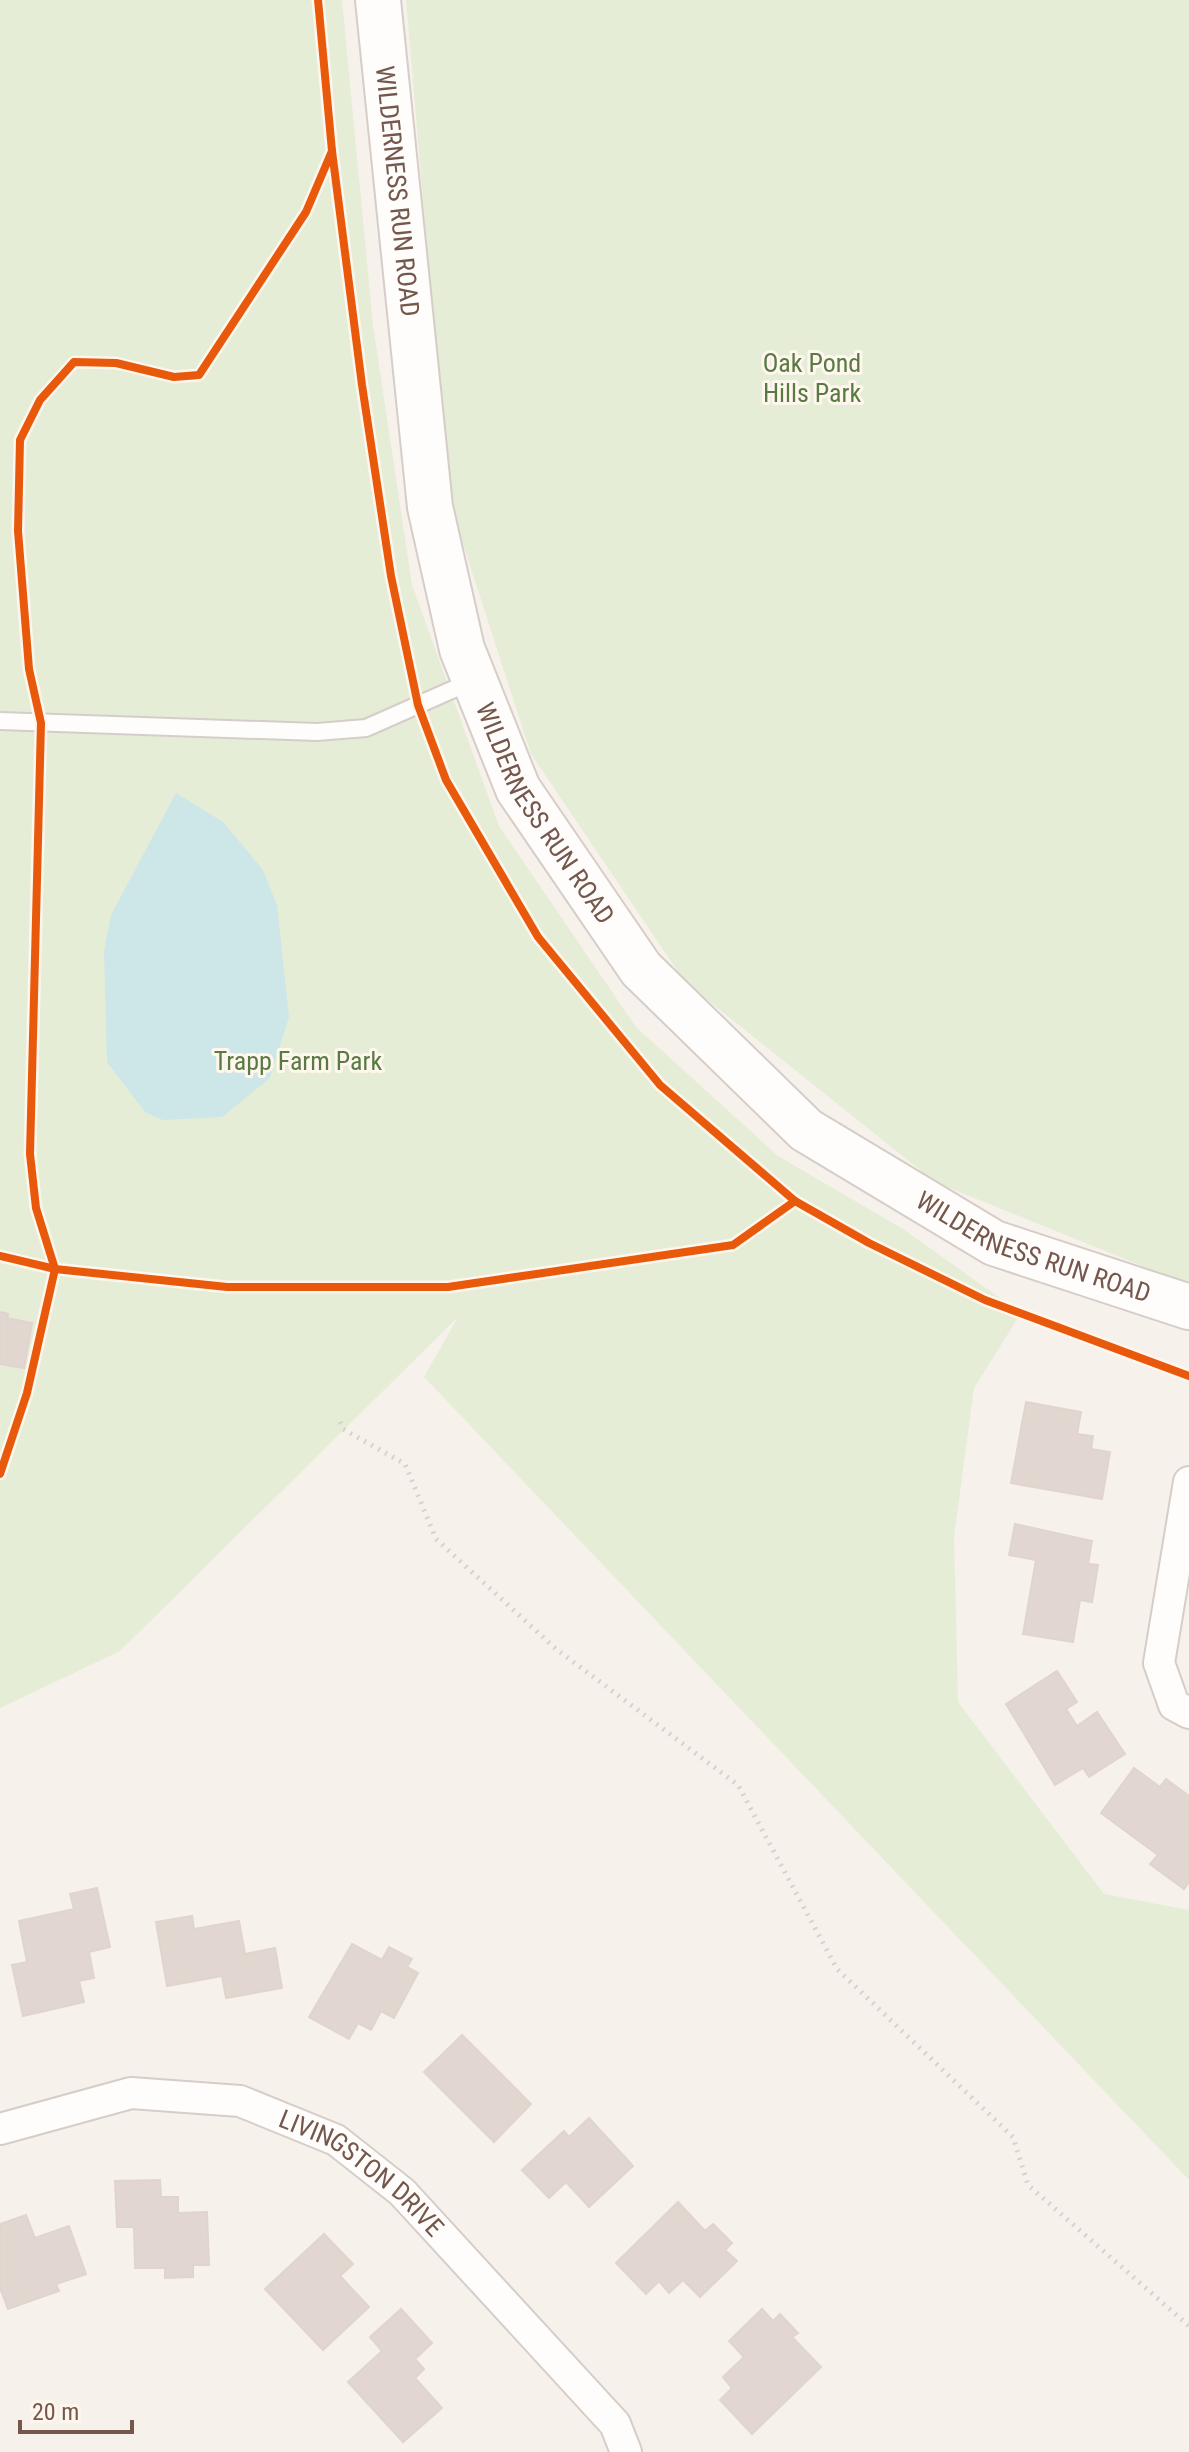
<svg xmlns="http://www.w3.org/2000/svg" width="1189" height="2452" font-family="'Roboto Condensed',sans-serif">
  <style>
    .green { fill: #e5edd6 }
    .water { fill: #cde6e7 }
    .building { fill: #e1d7d0; stroke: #e0d4cd; stroke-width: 2 }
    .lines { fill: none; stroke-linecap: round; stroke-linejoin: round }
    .lane-casing { stroke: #d6cdc8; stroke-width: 20 }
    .street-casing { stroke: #d6cdc8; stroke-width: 34 }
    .secondary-casing { stroke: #d6cdc8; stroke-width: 48 }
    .path { stroke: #dad1ce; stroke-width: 5; stroke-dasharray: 2 6; stroke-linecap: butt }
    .lane { stroke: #fefdfc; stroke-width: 16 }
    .street { stroke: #fefdfc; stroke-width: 30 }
    .secondary { stroke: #fefdfc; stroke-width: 44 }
    .cycleway-casing { stroke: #fff6ed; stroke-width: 13 }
    .cycleway { stroke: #e8590c; stroke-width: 8 }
    .labels { text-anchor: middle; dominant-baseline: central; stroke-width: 6; stroke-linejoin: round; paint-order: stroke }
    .street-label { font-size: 26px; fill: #75574b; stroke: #fff6ed }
    .park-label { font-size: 26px; fill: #587a43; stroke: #fff6ed }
  </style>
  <rect width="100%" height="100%" fill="#f7f1eb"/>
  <g class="green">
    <path d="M0,0h342l31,325 39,260 87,241 137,201 142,129 125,73 118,84 -47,75 -20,149 4,165 146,192 85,16v270l-765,-803 34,-60 -338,334 -120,57z"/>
    <path d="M406,0h783v1285l-254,-103 -250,-200 -154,-228 -90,-278 -19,-289z"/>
  </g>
  <path class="water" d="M176,793l47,29 40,48 14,35 12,112 -19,61 -48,39 -59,3 -18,-8 -38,-50 -3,-110 7,-37z"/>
  <g class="building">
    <path d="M0,1312l8,2 -1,4 25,5 -8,45 -24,-4z"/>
    <path d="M1026,1402l55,10 -4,22 16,2 -2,13 19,3 -8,47 -91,-16z"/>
    <path d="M1015,1524l77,17 -4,23 10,1 -6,37 -12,-2 -7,42 -50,-8 13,-74 -27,-5z"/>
    <path d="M1057,1671l20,31 -11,7 11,17 20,-14 28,42 -36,23 -6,-9 -28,17 -49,-81z"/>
    <path d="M1134,1768l26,19 6,-8 23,17v86l-5,7 -34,-25 8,-9 -57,-42z"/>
    <path d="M97,1888l13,59 -21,5 5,26 -15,3 5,21 -61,14 -11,-51 15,-3 -8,-41 55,-12 -4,-15z"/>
    <path d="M192,1916l2,13 45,-8 6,33 30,-6 7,40 -56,10 -4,-22 -55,10 -11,-64z"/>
    <path d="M352,1944l30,16 7,-13 23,12 -5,8 11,6 -24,45 -13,-7 -10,19 -13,-7 -9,16 -40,-22z"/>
    <path d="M462,2035l69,69 -37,38 -70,-70z"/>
    <path d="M589,2118l44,48 -44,41 -23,-25 -17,16 -27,-28 42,-39 5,6z"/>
    <path d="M160,2180l1,17h17v16l29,-1 2,53h-16v12l-28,1v-10h-30l-1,-41h-17l-2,-46z"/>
    <path d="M678,2202l27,29 8,-7 19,19 -7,7 12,11 -37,36 -17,-17 -14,13 -10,-12 -13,13 -30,-31z"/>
    <path d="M26,2215l9,23 34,-12 17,48 -30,10 3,7 -51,18 -8,-21v-64z"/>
    <path d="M324,2234l29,30 -13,12 29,31 -46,43 -58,-61z"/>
    <path d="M401,2309l31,34 -17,16 9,10 -9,9 27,30 -39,34 -55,-60 34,-31 -12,-14z"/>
    <path d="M762,2309l11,12 7,-7 18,19 -6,4 29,30 -69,67 -32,-34 12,-12 -9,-11 21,-20 -15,-16z"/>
  </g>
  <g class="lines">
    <defs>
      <path id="lane" d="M0,721l317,11 49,-4 106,-47"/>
      <g id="street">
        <path d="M1189,1482l-30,181 15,42 15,8"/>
        <path id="s1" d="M0,2129l131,-36 109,8 96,39 66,52 213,232 11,28"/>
      </g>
      <g id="secondary">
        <path id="s2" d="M378,0l52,507 32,142 56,140 123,180 165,161 188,113 195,64"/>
      </g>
    </defs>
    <use href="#lane" class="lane-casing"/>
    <use href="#street" class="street-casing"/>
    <use href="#secondary" class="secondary-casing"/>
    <path class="path" d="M340,1422l3,7 62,35 31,75 120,110 182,136 99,184 176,168 15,48 161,141"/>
    <use href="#lane" class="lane"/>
    <use href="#street" class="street"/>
    <use href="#secondary" class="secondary"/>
    <defs>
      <g id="cycleway">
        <path d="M318,0l14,151 30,234 29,191 27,129 28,75 92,157 122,148 135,116 74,42 116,57 204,76"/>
        <path d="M0,1256l55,13 172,18h221l285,-42 62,-44"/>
        <path d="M0,1474l27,-81 28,-124 -19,-61 -6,-54 11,-431 -12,-54 -11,-138 2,-91 20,-40 34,-38 42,1 58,14 25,-2 107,-163 26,-61"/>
      </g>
    </defs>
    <use href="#cycleway" class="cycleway-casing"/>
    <use href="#cycleway" class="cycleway"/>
  </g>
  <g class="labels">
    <g class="street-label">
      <text stroke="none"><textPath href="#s2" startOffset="192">WILDERNESS RUN ROAD</textPath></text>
      <text stroke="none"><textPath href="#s2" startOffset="840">WILDERNESS RUN ROAD</textPath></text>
      <text stroke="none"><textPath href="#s2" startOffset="1512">WILDERNESS RUN ROAD</textPath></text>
      <text stroke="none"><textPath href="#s1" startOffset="388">LIVINGSTON DRIVE</textPath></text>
    </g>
    <g class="park-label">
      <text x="812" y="363">Oak Pond<tspan x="812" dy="30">Hills Park</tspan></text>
      <text x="298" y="1061">Trapp Farm Park</text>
    </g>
  </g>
  <path d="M20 2420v12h112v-12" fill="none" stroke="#75574b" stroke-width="4"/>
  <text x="32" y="2420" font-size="24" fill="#75574b" stroke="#fff6ed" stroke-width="6" paint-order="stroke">20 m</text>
</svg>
